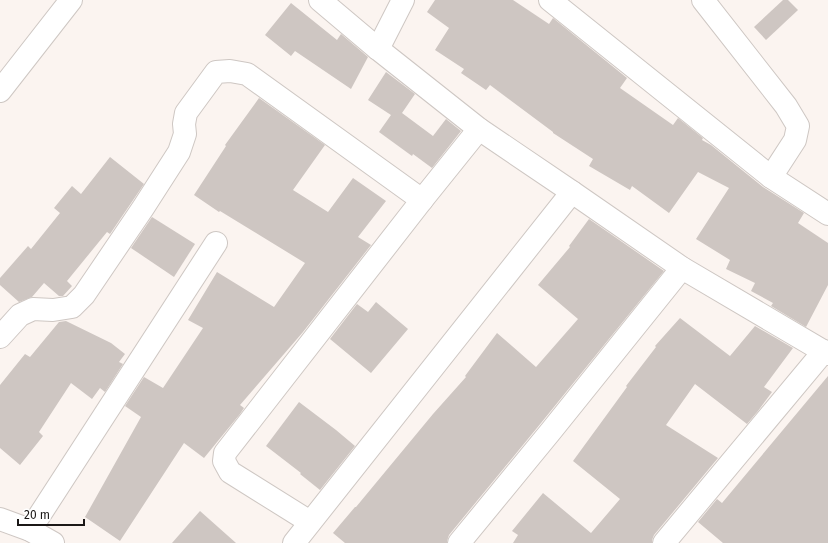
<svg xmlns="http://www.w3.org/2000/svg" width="828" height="543" font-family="'Fira Sans',sans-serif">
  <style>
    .building { fill: #cec6c2 }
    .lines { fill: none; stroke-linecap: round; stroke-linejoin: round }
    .minor-casing { stroke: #cec7c3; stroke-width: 24 }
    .minor { stroke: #fff; stroke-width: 22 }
  </style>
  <rect width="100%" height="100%" fill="#fbf4f0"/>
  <g class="building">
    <path d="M435,0h78l36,24 4,-6 74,60 -7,10 53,37 5,-7 25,20 -1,2 9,5 52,42 41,26 -6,10 30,20v42l-22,42 -35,-21 2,-3 -22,-12 4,-8 -29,-14 4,-9 -34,-21 33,-51 -31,-16 -29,41 -37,-27 -2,4 -41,-24 4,-7 -40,-26v-1l-63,-47 -4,5 -25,-17 3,-4 -29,-19 14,-22 -22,-16z"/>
    <path d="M783,0h5l10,10 -32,30 -12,-13z"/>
    <path d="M291,3l46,37 4,-6 27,23 -17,32 -56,-38 -4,5 -26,-21z"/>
    <path d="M386,72l29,22 -13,19 31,23 13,-17 15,12 -29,37 -19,-14 -1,2 -33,-24 12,-17 -23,-15z"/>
    <path d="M259,98l66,47 -32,45 35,22 25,-34 33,23 -28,36 13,8 -68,87 -63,73 4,3 -4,6 -36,44 -20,-15 -64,98 -35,-24 56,-100 -16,-11 19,-29 19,11 40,-60 -15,-8 29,-48 57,35 31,-44 -85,-52 -1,1 -25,-17 32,-49 -1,-1z"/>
    <path d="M110,157l34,27 -34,50 -3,-2 -40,49 5,5 -9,10h-4l-15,-13 -12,14 -13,5 -19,-17v-7l28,-32 3,3 29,-36 -6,-5 18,-22 9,8z"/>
    <path d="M152,217l43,27 -21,33 -43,-29z"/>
    <path d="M589,219l75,52 -123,152 -92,112 -2,6v2h-102l-12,-10 22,-26h1l77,-93 33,-37 -1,-1 32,-43 39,34 42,-48 -40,-34 32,-38 -1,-1z"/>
    <path d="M376,302l32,27 -37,44 -41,-34 27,-35 11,8z"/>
    <path d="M680,318l50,38 25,-30 38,22 -29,39 8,5 -14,19 -11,13 -52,-40 -29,41 52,33 -64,77 -2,5v3h-139l5,-8 -6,-4 31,-38 48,40 29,-34 -47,-38 54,-74 -1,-1 30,-39 -1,-1z"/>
    <path d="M66,321l45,22 14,11 -6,8 4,2 -18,28 -5,-4 -8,11 -21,-16 -32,49 4,4 -23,29 -20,-17v-63l25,-31 5,3 29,-35z"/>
    <path d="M828,376v167h-105l-25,-21 19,-23 5,4z"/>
    <path d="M299,402l37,28 19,16 -35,44 -20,-16 1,-1 -35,-27z"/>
    <path d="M200,511l36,32h-64z"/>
  </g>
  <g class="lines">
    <defs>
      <g id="minor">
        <path d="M320,0l58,49 101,80 93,63 110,76 146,86"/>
        <path d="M550,0l221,177 57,37"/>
        <path d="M703,0l83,106 12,20 -3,14 -24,37"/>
        <path d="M378,49l25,-49"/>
        <path d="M0,91l71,-91"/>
        <path d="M0,337l20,-22 13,-6 20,1 19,-3 12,-12 59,-87 36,-56 6,-18 -1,-10 2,-11 30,-41 14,-1 17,3 175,126"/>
        <path d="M0,519l30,11 23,13"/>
        <path d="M310,522l-80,-50 -6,-11 1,-8 197,-253 57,-71"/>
        <path d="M30,530l186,-287"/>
        <path d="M294,543l278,-351"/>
        <path d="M459,543l92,-112 131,-163"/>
        <path d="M664,543l160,-192"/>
      </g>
    </defs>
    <use href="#minor" class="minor-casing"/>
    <use href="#minor" class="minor"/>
  </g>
  <path d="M18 519v6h66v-6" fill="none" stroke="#1b1817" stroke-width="2"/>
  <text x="24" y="519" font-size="12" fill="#1b1817" stroke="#ffffff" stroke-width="3" paint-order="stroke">20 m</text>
</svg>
